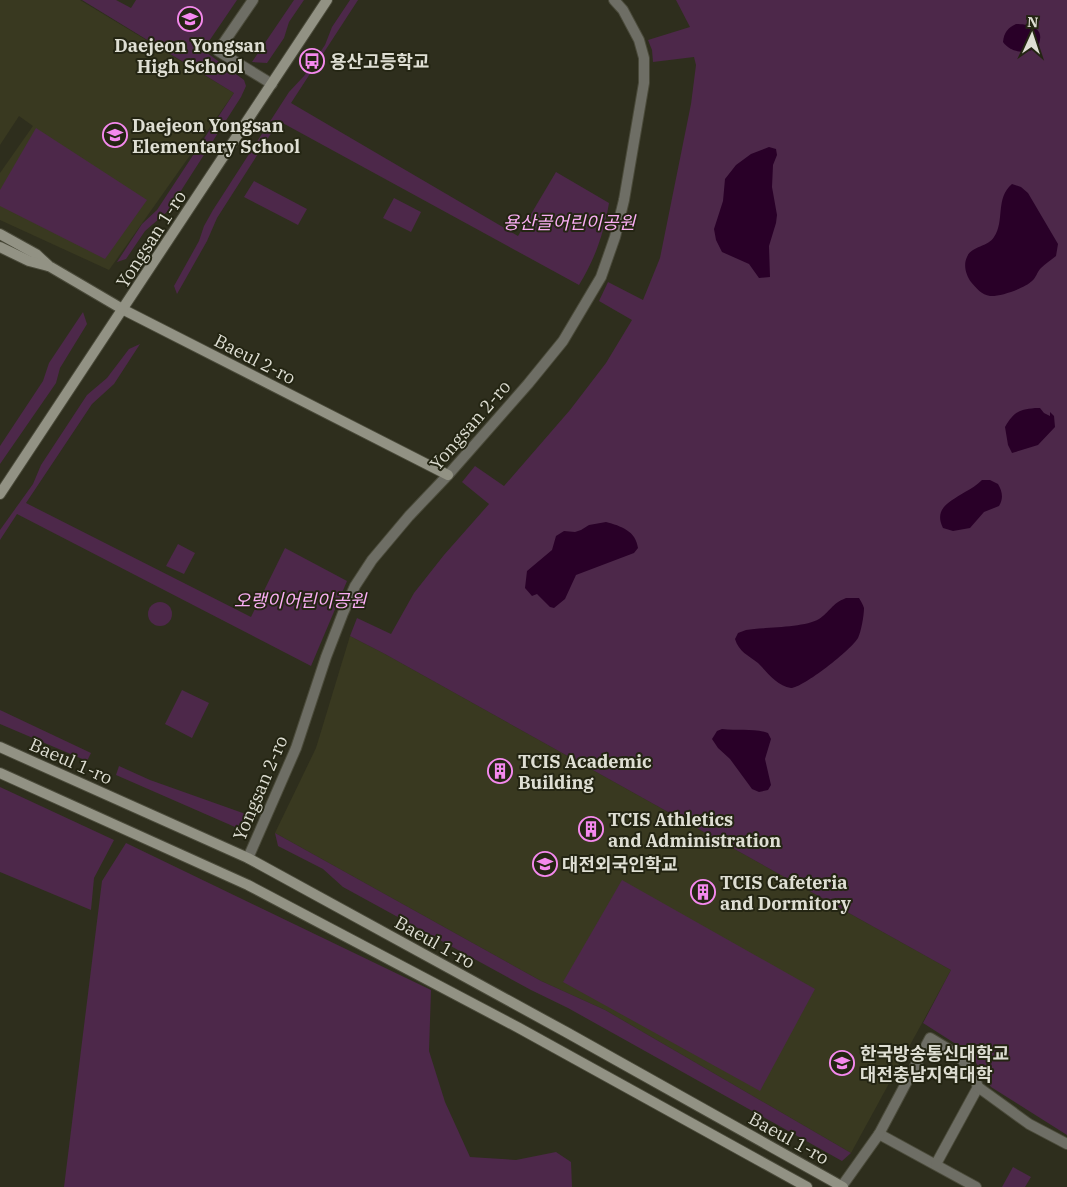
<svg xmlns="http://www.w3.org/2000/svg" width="1067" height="1187" font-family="'IBM Plex Serif','Noto Sans KR',serif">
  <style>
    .built { fill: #393920 }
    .green { fill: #4d284a }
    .water { fill: #290028 }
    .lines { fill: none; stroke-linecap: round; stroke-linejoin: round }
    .street-casing { stroke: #4a4a3a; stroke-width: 12 }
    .secondary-casing { stroke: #4a4a3a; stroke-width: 12 }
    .street { stroke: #6e6e65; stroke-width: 10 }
    .secondary { stroke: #929284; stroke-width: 10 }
    .labels { text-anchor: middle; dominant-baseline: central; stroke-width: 4; stroke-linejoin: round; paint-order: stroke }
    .poi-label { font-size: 18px; font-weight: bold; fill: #deded3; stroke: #242513; text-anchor: start }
    .park-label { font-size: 18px; font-style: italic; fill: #faaef4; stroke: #242513 }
    .street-label { font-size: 18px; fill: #deded3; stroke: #242513 }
  </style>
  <rect width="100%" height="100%" fill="#2e2e1d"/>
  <g class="built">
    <path d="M0,0h80l154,93 -125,177 -109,-50v-47l33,-47 -14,-10 -19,29z"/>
    <path d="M350,636l35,18 566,316 -100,183 -246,-143 -64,-29 -266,-148 41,-85z"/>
  </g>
  <g class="green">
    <path d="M82,0h34l15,8 5,-8h101l-34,50 41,30 2,6 -5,11 -73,114 -23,20 -19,28 -9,3 25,-38 15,-14 77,-117z"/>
    <path d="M294,0h10l-15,22 -5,16 -17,25 -15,-1z"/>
    <path d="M350,0h8l-67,103 227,133 38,-64 53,31c-5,30 -14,56 -30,82l-300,-164 -62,97 -10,23 -30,53 -3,-8 25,-45 5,-15 9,-16 76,-118 15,-16 21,-31 7,-18z"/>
    <path d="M676,0h391v1135l-76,-48 -21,-34 -47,-30 28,-53 -566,-316 -35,-18 7,-18 34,16 23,-41 30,-38 45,-51 -27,-22 13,-16 29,20 66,-76 36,-47 26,-43 -33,-19 9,-19 35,18 17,-42 31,-154 5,-39 -2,-8 -41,5 -1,-12 -4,-10 42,-13z"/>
    <path d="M36,128l111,72 -42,59 -105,-53v-16z"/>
    <path d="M254,181l53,28 -9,16 -54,-28z"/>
    <path d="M394,198l27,14 -10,20 -28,-14z"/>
    <path d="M83,312l4,12 -27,44 -4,15 -56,81v-18l43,-65 6,-18z"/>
    <path d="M140,344l-26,40 -22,20 -66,99 225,114 34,-69 62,33 -36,85 -294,-152 -17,26v-10l33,-46 8,-19 46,-70 20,-17 22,-29z"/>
    <path d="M178,544l17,9 -11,21 -18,-8z"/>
    <circle cx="160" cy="614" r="12"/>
    <path d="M182,690l27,13 -17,35 -27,-14z"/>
    <path d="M0,710l91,43 -4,8 -87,-37z"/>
    <path d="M119,766l31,14 104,37 -6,8 -13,2 -119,-52z"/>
    <path d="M0,787l114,53 -20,38 -3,32 -91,-38z"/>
    <path d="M275,833l266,148 64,29 246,143 -9,8 -274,-153 -37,-18 -188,-103 -20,-18 -45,-23z"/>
    <path d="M126,843l305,147 -2,61 16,51 25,55 46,3 40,-8 15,10 1,25h-508l38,-306z"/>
    <path d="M622,880l193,109 -55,102 -197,-109z"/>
    <path d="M1013,1167l18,10 -6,10h-23z"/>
  </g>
  <g class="water">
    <path d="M1016,24c16,0 31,5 21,24 -12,6 -26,5 -34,-6 1,-10 5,-14 13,-18z"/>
    <path d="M769,147l7,2 1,6 -4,10 -1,22 5,28 -1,8 -7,23 1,31 -11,1 -10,-14 -27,-12 -6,-12 -2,-11 9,-28 2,-22 11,-14 15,-11z"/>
    <path d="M1012,184l9,3 7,6 30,51 -2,12c-5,4 -11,8 -15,12 -4,4 -5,10 -9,13 -7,7 -32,16 -42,15 -8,-1 -14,-8 -19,-14 -5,-7 -8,-17 -4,-25 4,-11 21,-10 27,-20 11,-16 1,-39 18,-53z"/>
    <path d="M1035,408h5l4,5 6,3v-4l4,4 1,11 -17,18 -26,8 -4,-8 -3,-18c9,-15 13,-17 30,-19z"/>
    <path d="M982,480h8l8,4c4,7 6,14 1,22l-15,6 -14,16 -17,3 -10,-3c-10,-20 8,-27 22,-36 6,-3 12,-7 17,-12z"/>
    <path d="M606,522c15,4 30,9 32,26l-4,5 -58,22 -11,24 -11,9 -4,-1 -13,-13 -5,2 -7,-8 2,-17 25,-21 4,-14 8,-5 11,1 6,-2 8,-5z"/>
    <path d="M846,598h13c2,3 4,7 5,10 0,8 -3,24 -6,30 -6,11 -55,50 -67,50 -14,-2 -24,-16 -33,-25 -10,-8 -19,-11 -23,-24l3,-6 8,-3c19,-3 58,-2 73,-11 11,-7 12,-15 27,-21z"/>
    <path d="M722,729c16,2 32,-1 46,4l3,6 -6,20 6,26 -3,5 -9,2 -7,-3 -22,-30 -12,-11 -6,-9 5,-8z"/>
  </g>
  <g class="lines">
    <defs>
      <g id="street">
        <path d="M253,0l-35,51 54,33"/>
        <path d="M248,858l48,-110 30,-91 17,-44 12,-27 17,-26 37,-44 39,-41 80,-91 35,-43 38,-64 14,-40 9,-37 20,-117v-25l-5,-18 -16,-30 -9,-10"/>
        <path d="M879,1134l97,53"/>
        <path d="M936,1164l42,-77"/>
        <path d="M842,1186l37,-52 51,-96c22,13 40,22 48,49l51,37 38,20"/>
      </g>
      <g id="secondary">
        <path d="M0,234l36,20 13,12 75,44 324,165"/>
        <path d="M0,247l29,14 19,5"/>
        <path d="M0,494l327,-494"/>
        <path d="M0,747l248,111 318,174 277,155"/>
        <path d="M0,773l248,112 271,143 288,159"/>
      </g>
    </defs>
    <use href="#street" class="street-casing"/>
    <use href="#secondary" class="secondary-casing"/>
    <use href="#street" class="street"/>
    <use href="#secondary" class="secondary"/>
  </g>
  <defs>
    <symbol id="school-ring" viewBox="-11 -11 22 22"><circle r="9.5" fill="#242513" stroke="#f589ee" stroke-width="1.5"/><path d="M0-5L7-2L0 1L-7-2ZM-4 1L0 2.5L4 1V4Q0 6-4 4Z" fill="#f589ee"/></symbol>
    <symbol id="bus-ring" viewBox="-11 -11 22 22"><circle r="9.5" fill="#242513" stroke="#f589ee" stroke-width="1.5"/><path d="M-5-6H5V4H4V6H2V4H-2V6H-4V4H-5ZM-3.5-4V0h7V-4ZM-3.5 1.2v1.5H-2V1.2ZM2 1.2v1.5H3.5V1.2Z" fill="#f589ee"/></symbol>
    <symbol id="building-ring" viewBox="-11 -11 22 22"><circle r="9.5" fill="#242513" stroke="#f589ee" stroke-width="1.5"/><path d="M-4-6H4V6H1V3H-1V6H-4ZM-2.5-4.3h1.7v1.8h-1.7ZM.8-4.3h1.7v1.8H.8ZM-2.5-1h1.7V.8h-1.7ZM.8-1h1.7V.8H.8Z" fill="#f589ee"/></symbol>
  </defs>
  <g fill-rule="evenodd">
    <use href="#school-ring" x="176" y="5" width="28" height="28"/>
    <use href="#bus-ring" x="298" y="47" width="28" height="28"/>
    <use href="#school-ring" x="101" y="121" width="28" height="28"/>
    <use href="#building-ring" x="486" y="757" width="28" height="28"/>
    <use href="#building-ring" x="577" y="815" width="28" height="28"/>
    <use href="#school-ring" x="531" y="850" width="28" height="28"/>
    <use href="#building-ring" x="689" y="878" width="28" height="28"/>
    <use href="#school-ring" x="828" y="1049" width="28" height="28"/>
  </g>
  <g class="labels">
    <g class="poi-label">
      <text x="190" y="45" text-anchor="middle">Daejeon Yongsan<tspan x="190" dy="21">High School</tspan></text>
      <text x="330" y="61">용산고등학교</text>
      <text x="132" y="125">Daejeon Yongsan<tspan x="132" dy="21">Elementary School</tspan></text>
      <text x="518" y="761">TCIS Academic<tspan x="518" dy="21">Building</tspan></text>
      <text x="608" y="819">TCIS Athletics<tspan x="608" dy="21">and Administration</tspan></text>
      <text x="562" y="864">대전외국인학교</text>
      <text x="720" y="882">TCIS Cafeteria<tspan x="720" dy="21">and Dormitory</tspan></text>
      <text x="860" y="1053">한국방송통신대학교<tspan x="860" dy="21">대전충남지역대학</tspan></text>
    </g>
    <g class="park-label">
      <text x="569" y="222">용산골어린이공원</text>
      <text x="300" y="600">오랭이어린이공원</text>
    </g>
    <g class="street-label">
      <text transform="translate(151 239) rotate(-57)">Yongsan 1-ro</text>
      <text transform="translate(255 359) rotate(27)">Baeul 2-ro</text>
      <text transform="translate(470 425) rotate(-49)">Yongsan 2-ro</text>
      <text transform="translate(71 761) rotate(24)">Baeul 1-ro</text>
      <text transform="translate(260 788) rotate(-67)">Yongsan 2-ro</text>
      <text transform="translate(435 942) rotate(29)">Baeul 1-ro</text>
      <text transform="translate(789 1138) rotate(29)">Baeul 1-ro</text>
    </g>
  </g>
  <g transform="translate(1032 35) rotate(3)" stroke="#242513" stroke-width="4" paint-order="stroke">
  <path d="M0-4L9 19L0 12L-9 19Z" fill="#deded3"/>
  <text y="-8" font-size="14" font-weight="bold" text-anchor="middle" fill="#deded3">N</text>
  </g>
</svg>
